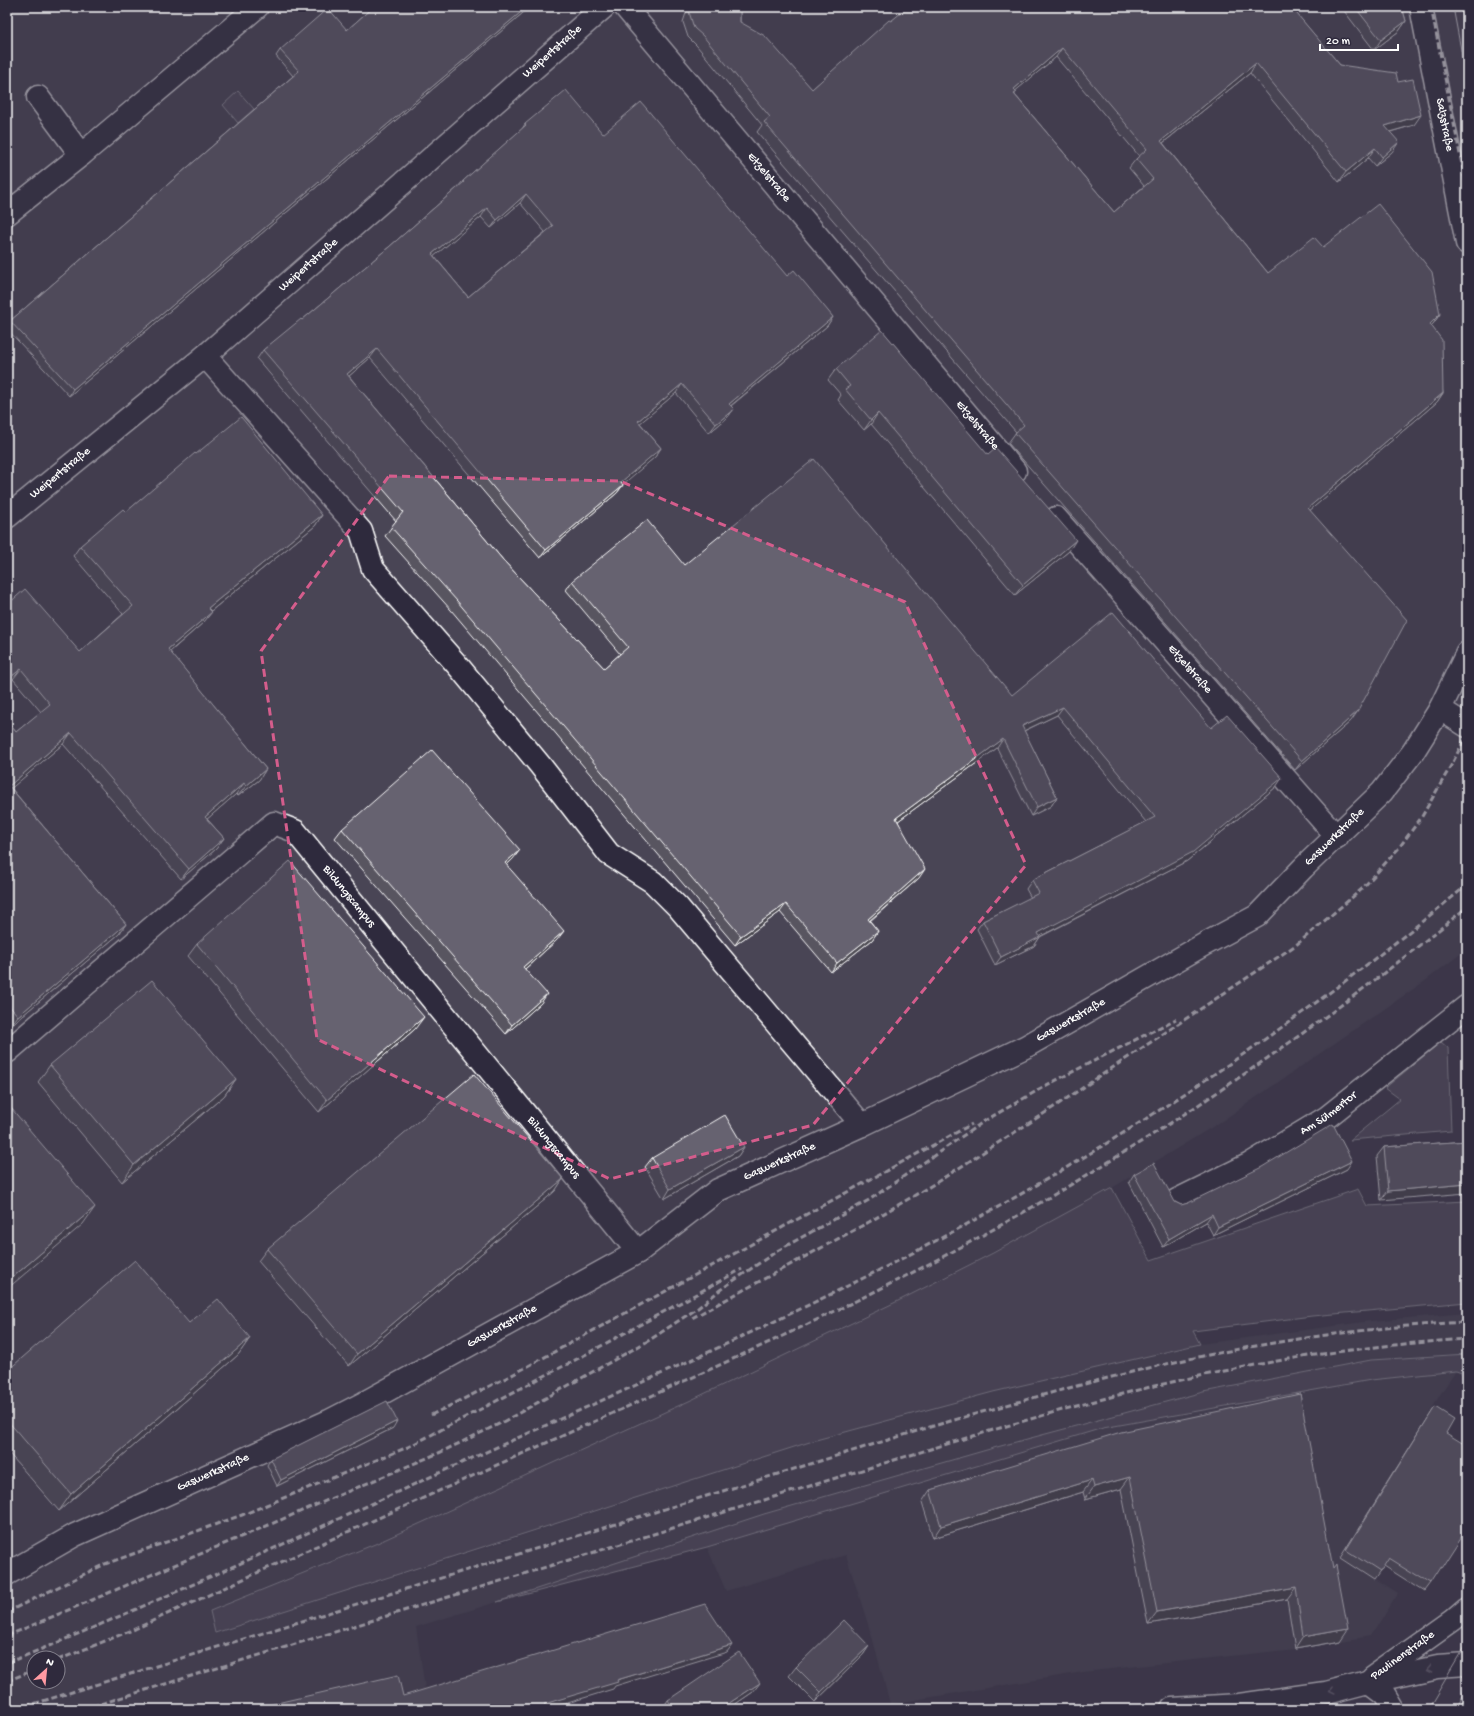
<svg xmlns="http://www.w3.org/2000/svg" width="1474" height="1716" font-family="'Gochi Hand',sans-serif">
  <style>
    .built { fill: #494455; fill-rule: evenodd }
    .green { fill: #555060; stroke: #aaa8b0 }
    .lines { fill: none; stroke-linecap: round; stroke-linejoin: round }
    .minor-casing { stroke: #fff; stroke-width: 25 }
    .major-casing { stroke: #fff; stroke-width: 25 }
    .minor { stroke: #2f2a3d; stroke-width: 22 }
    .major { stroke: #2f2a3d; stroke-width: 22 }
    .tram { stroke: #fff; stroke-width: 1 }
    .rail { stroke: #fff; stroke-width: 3; stroke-dasharray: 6 3; stroke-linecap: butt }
    .wall { fill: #585460; stroke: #fff; fill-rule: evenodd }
    .shaded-wall { fill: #47454e; stroke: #fff }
    .building { fill: #666270; stroke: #fff; fill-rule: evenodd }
    .oneway { stroke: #6d6a77 }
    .marked { fill: none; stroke: #d45d8c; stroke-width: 3; stroke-dasharray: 8 5; stroke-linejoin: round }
    .labels { text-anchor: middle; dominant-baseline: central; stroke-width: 3; stroke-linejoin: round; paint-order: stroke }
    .street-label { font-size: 12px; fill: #fff; stroke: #2f2a3d }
  </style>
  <rect width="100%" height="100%" fill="#3c3749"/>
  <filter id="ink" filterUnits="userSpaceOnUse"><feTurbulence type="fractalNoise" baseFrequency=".025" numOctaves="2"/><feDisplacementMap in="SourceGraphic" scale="8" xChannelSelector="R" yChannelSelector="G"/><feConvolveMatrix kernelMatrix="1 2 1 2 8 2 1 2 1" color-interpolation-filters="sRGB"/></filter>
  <g filter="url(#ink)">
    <g class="built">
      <path d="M7,7h1460v942l-42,32 -203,140 -110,67 -78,43 -136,70 -209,100 -314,143 -165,67 5,22 272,-86 329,-107 177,-48 207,-48 171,-23 96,-8v41l-96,6 -168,32 -206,55 -233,67 -267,88 -81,25 12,82h-421zM34,1658h24v24h-24z"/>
      <path d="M1456,1371l-17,25 -10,19 -89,143 57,36 -26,42 -76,13 -212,23 -193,32 -17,-64 -27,-85 -120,36 -19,-44 396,-119 268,-48z"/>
    </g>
    <g class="green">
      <path d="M238,91l16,18 -16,14 -15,-18z"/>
      <path d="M1441,1042l7,6 3,83 -101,9 50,-41 -15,-11z"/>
      <path d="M1112,1188l39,72 207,-71 9,17 100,-5v101l-155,14 -119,15 7,13 -207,48 -177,48 -601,193 -5,-22 165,-67 314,-143 209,-100 95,-48z"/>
      <path d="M1467,1354v21l-11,-4 -85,9 -268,48 -396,119 -210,55 267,-88 233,-67 206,-55 168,-32z"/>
    </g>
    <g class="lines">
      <defs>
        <g id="minor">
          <path id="s1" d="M625,7l390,464"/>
          <path id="s2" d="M1421,7l46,236"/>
          <path d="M38,97l43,58 176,-148"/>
          <path d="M7,214l74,-59"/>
          <path d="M205,356l156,175 12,38 86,98 81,98 69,89 44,28 25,25 184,218"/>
          <path id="s3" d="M1056,518l281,319"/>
          <path d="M1440,709l27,17"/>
          <path id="s4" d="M7,1052l267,-229 21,8 343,421"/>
          <path id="s5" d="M1177,1200l73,-36 76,-46 141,-112"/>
          <path id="s6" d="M7,1574l68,-39 254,-114 35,-18 274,-151 80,-62 144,-65 163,-78 180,-103 52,-28 46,-48 79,-76 31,-40 27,-43 27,-56"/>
        </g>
        <g id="major">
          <path id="s7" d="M7,517l198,-161 399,-349"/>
          <path d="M1373,1677l80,-57 14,-12"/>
          <path d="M1367,1682l16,12 9,15"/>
          <path d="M1172,1709l67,-4 86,-12 42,-11 70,-15 30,-2"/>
        </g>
      </defs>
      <use href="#minor" class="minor-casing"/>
      <use href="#major" class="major-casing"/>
      <use href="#minor" class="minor"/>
      <use href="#major" class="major"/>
      <g class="tram">
        <path d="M1453,7l14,75"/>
        <path d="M1465,7l2,9"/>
        <path d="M1428,1709l39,-66"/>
        <path d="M1456,1709l11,-23"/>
      </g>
      <g class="rail">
        <path d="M1431,7l36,183"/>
        <path d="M1037,1090l139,-71"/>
        <path d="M692,1318l177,-96 65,-38 120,-77 242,-162 66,-56 36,-40 23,-31 31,-54 15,-30"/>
        <path d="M431,1415l79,-39 462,-252"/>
        <path d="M7,1612l98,-48 137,-49 166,-68 171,-89 163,-89"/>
        <path d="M7,1636l434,-184 60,-29 147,-82 50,-33 22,-18 57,-39 92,-51 117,-80 56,-32"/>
        <path d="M58,1660l77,-31c155,-72 311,-141 467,-211 125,-56 251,-112 372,-178 173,-95 340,-207 493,-333"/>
        <path d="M7,1663c150,-60 296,-128 443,-195 150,-67 301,-132 447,-207 202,-103 395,-231 570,-376"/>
        <path d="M7,1681l27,-11"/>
        <path d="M17,1709l913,-282c59,-17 118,-34 178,-49 117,-30 238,-50 359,-56"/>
        <path d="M84,1709l830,-255c105,-32 209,-64 316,-84 78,-16 158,-26 237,-31"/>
      </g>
    </g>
    <g class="wall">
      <path d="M373,7h157l-461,389 -62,-67v-4l3,-4 283,-245 -17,-20 4,-6 67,-20z"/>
      <path d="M688,7h52v15l72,67 96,-82h390l-4,4 46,54 58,17 16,43 -24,7 2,20 -17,14 -7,-8 -29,24 -89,-109 -87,70 105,130 55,-26 117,67 -7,10 -2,2 12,67 -6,9 -127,108 41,211 -56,49 -287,-327 8,-11 -259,-300 5,-7 -65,-79 -9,-9 -5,-15zM1056,57l83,99 -3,3 -7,9 15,18 -30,26 -99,-117v-4z"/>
      <path d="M1341,7h61l4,14 -7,10 -25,19z"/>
      <path d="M525,124l78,10 184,142 46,41 -6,9 -96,80 3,3 -7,9 -18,15 -33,-40 -36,30 21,25 -6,9 -33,27 1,1 -6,8 -77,65 -170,-200 -21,18 154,184 101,108 16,-14 -54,-64 6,-9 112,-16 328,130 199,33 65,59 -89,74 -147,76 -6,9 -39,19 -18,-36 6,-8 48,-23 -5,-9 6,-9 114,-58 -89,-107 -33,16 33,66 -6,9 -20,10 -34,-68 -99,73 21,57 -49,43 8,10 -6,9 -41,32 -51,-60 -45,33 -284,-335 -66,-74 11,-15 -139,-162 6,-9 39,-30 87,-73 68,-59 6,-7 59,-52zM520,203l25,29 -77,65 -34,-41 47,-39 10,11z"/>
      <path d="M836,369l233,182 -54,44 -144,-171 -7,6 -26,-30 3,-5 -13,-15z"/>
      <path d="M196,454l126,61 -7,11 -104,85 -7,11 -34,30 96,117 -7,11 -21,16 -2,-2 -29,25 17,19 -8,11 -35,30 -118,-135 -52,44 115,136 -7,10 -109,92 -3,-3v-302l9,11 25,-20 -28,-33 -6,-74 73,47 43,-38 -50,-58 7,-10 46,-34z"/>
      <path d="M342,829l171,30 -6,6 50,75 -32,29 16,34 -35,31 -171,-196z"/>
      <path d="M197,944l218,85 -96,83 -131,-156z"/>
      <path d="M50,1065l186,14 -12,17 -102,86 -84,-100z"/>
      <path d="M1467,1141l-86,59 -4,-44 7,-9z"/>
      <path d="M744,1147l-6,9 -74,43 -19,-32 7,-9z"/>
      <path d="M1347,1169l-134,66 -7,-13 -43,25 -34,-65 5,-8 41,28 6,3z"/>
      <path d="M563,1179l-8,12 -206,175 -91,-105 9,-12z"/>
      <path d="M189,1323l61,15 -12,17 -179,156 -52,-60v-80z"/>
      <path d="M1300,1394l40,247 -45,8 -8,-50 -139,25 -27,-135 -36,10 -2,-7 -150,46 -11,-36 8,-12z"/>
      <path d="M1435,1407l11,26 -15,151 -6,8 -41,-26 -10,14 -34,-22z"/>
      <path d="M393,1428l-116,58 -10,-21 4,-6z"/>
      <path d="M869,1646l-6,9 -48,47 -26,-26 7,-9z"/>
      <path d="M753,1692l-25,17h-66l6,-9z"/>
    </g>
    <g class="shaded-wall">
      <path d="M527,7h3l-461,389 4,-7z"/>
      <path d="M1293,7h5l-13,10 7,-9z"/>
      <path d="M1406,21l-7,10 -25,19 7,-10z"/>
      <path d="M1062,48l-6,9 -49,41 7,-9z"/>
      <path d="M1256,63l-6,10 -96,77 7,-9z"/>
      <path d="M1421,115l-7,10 -35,10 6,-9z"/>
      <path d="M1399,142l-7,10 -17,14 7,-9z"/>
      <path d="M1375,148l-7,10 -29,24 7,-10z"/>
      <path d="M526,194l-6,9 -29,25 6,-8z"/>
      <path d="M487,208l-6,9 -55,46 6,-9z"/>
      <path d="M1440,314l-7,10 -10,9 7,-9z"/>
      <path d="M833,317l-6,9 -104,86 6,-8z"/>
      <path d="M377,349l-7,9 -29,25 6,-9z"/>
      <path d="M682,384l-6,9 -44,37 6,-9z"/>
      <path d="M1443,393l-6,9 -136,116 7,-10z"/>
      <path d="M734,409l-7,9 -18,15 7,-9z"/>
      <path d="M878,413l-7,11 -7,6 7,-10z"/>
      <path d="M661,448l-6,9 -40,34 6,-9z"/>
      <path d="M623,485l-6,8 -77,65 6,-8z"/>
      <path d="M322,515l-7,11 -114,93 7,-11z"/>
      <path d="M1076,540l-7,11 -54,44 8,-10z"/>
      <path d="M212,612l-8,10 -44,38 8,-11z"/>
      <path d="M21,669l-8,10 -6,6v-5z"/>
      <path d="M1063,707l-6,8 -42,20 7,-9z"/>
      <path d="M1358,711l-7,10 -56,49 7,-9z"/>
      <path d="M71,733l-8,11 -56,48 2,-6z"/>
      <path d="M1003,739l-6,9 -107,79 6,-9z"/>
      <path d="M266,769l-7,11 -21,16 8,-10z"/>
      <path d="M1282,778l-6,9 -89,74 -156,80 7,-8z"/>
      <path d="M244,783l-8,11 -38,33 7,-10z"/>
      <path d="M1057,797l-6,9 -20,10 6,-9z"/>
      <path d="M224,838l-8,11 -35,30 8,-10z"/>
      <path d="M520,850l-7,9 -14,13 6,-9z"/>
      <path d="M925,869l-6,9 -57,49 6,-8z"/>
      <path d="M786,904l-6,8 -45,33 6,-9z"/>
      <path d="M126,924l-7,10 -109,92 8,-10z"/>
      <path d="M564,931l-7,9 -40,36 6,-9z"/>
      <path d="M878,931l-6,9 -41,32 6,-9z"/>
      <path d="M1040,937l-6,9 -39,19 6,-8z"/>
      <path d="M547,994l-6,9 -35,31 6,-9z"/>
      <path d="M424,1017l-9,12 -96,83 8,-12z"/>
      <path d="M236,1079l-12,17 -102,86 12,-17z"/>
      <path d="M744,1147l-6,9 -74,43 6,-10z"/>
      <path d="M1352,1161l-5,8 -134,66 5,-8z"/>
      <path d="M563,1179l-8,12 -206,175 8,-12z"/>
      <path d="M1467,1184v9l-86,7 7,-9z"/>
      <path d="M95,1207l-12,17 -76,65v-7z"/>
      <path d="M1212,1214l-6,8 -43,25 6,-8z"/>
      <path d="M250,1338l-12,17 -179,156 12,-17z"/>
      <path d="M397,1421l-4,7 -116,58 4,-6z"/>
      <path d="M1130,1477l-9,12 -36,10 9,-12z"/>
      <path d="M1092,1480l-9,12 -150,46 8,-12z"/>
      <path d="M1296,1587l-9,12 -139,25 9,-12z"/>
      <path d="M1348,1629l-8,12 -45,8 8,-12z"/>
      <path d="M732,1645l-5,7 -112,34 -2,3 -65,20 -4,-5 73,-24z"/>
      <path d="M869,1646l-6,9 -48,47 6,-10z"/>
      <path d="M760,1683l-7,9 -25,17h-8z"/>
    </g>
    <g class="building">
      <path d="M373,7h154l-454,382 -63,-68 289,-250 -19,-21 48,-42 19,22z"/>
      <path d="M691,7h49v15l25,14 47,53 77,-69 2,1 17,-14h385l-1,1 48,57 56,8 2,9 15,-3 8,36 -36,11 14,16 -17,15 -7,-9 -29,24 -90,-109 -95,78 107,132 46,-36 9,10 55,-43 54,68 8,42 -10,10 12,16 1,53 -135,115 99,112 -49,91 -56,50 -287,-328 9,-8 -260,-303 6,-5 -67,-81 -9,-8 -5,-16zM1062,48l85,101 -11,10 17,20 -39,33 -100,-118 3,-2 -3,-3z"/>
      <path d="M1355,7h47l4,14 -25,19z"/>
      <path d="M566,90l37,44 38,-32 146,174 7,-6 39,47 -104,87 5,5 -18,15 -34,-40 -44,37 23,27 -40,34 2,3 -77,65 -169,-201 -30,25 156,186 101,108 24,-21 -56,-66 75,-61 37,45 130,-106 198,236 101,-83 98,116 16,-13 55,63 -89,74 -155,81 2,4 -39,20 -18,-36 56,-28 -7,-13 123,-63 -92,-110 -41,19 35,71 -20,10 -34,-68 -107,79 29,51 -57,50 10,12 -41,32 -51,-59 -45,32 -284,-335 -66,-74 12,-15 -140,-162 38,-31 1,1 87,-73 75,-65 -1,-1 63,-56 -1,-1zM526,194l27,32 -85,71 -36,-43 55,-46 10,12z"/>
      <path d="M882,330l106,125 8,-7 80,92 -53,45 -145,-172 -7,7 -26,-31 5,-3 -14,-17z"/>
      <path d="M7,411l4,4 -4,4z"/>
      <path d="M241,417l81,98 -114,93 4,4 -44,37 98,120 -20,17 -2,-3 -39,34 19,21 -35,31 -118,-136 -62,53 117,138 -108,92 -11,-13v-282l9,11 34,-28 -29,-35 -14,11v-75l18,-16 55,63 53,-46 -53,-60 43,-37 3,3 69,-59 1,1z"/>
      <path d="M432,750l88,100 -15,13 59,68 -41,36 24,27 -35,31 -170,-196z"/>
      <path d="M290,861l134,156 -97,83 -130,-156z"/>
      <path d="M152,980l84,99 -102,86 -84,-100z"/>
      <path d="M474,1074l89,105 -206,175 -90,-105z"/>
      <path d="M11,1108l84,99 -88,75v-171z"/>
      <path d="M725,1115l19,32 -74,42 -18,-31z"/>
      <path d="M1333,1124l19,37 -134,66 -6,-13 -43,25 -35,-65 20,-11 21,39 6,3 7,-2 74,-36z"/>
      <path d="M1467,1141v43l-79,7 -4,-44z"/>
      <path d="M135,1260l54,63 29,-24 32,39 -179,156 -64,-74v-49z"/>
      <path d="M1300,1394l33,175 3,-4 12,64 -45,8 -7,-50 -139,25 -27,-135 -36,10 -2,-7 -151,46 -11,-36 191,-58z"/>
      <path d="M387,1401l10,20 -116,59 -10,-21z"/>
      <path d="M1435,1407l19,12 -8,14 21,13v82l-36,56 -42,-26 -9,14 -34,-22z"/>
      <path d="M705,1604l27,41 -115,35 1,2 -74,22 6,5h-299l147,-34 5,21z"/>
      <path d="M844,1620l25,26 -48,46 -25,-25z"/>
      <path d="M739,1652l21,31 -40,26h-46l-6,-9z"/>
    </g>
    <defs><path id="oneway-chevron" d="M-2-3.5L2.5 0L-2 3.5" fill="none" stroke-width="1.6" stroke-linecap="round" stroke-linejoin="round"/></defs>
    <g class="oneway">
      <use href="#oneway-chevron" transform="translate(1428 1669) rotate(168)"/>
      <use href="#oneway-chevron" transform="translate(1330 1692) rotate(166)"/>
    </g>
  </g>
  <path d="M0 0H1474V1716H0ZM389,476l231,5 285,121 121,263 -213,260 -203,54 -293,-140 -56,-388z" fill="#3c3749" fill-opacity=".55" fill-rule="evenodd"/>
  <path class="marked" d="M389,476l231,5 285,121 121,263 -213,260 -203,54 -293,-140 -56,-388z"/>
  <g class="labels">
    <g class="street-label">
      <text stroke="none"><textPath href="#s7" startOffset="717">Weipertstraße</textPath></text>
      <text stroke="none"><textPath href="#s2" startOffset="120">Salzstraße</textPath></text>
      <text stroke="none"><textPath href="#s1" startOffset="223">Etzelstraße</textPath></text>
      <text stroke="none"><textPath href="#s7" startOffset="393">Weipertstraße</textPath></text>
      <text stroke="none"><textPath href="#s1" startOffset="547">Etzelstraße</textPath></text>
      <text stroke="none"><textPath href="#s7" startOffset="69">Weipertstraße</textPath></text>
      <text stroke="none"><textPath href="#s3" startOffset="202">Etzelstraße</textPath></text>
      <text stroke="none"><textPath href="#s6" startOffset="1526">Gaswerkstraße</textPath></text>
      <text stroke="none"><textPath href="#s4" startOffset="459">Bildungscampus</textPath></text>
      <text stroke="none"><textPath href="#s6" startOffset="1202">Gaswerkstraße</textPath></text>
      <text stroke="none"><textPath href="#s5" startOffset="175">Am Sülmertor</textPath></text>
      <text stroke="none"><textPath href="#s4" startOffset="783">Bildungscampus</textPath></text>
      <text stroke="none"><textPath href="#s6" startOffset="878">Gaswerkstraße</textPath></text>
      <text stroke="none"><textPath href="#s6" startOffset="554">Gaswerkstraße</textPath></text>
      <text stroke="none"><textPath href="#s6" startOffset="230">Gaswerkstraße</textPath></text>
      <text transform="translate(1403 1656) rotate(-36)">Paulinenstraße</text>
    </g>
  </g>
  <rect width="1474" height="1716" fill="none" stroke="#2f2a3d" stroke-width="24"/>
  <rect x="12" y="12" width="1450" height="1692" fill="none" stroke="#fff" stroke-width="1.5" filter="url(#ink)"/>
  <g transform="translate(46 1670) rotate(27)"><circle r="19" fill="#2f2a3d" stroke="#827f8b"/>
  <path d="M0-3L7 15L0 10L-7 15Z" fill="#ff9aa2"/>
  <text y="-6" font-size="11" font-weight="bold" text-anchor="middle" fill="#ffffff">N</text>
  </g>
  <path d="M1320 44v6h78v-6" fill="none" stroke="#ffffff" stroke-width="2"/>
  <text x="1326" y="44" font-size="12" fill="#ffffff" stroke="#2f2a3d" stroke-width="3" paint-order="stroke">20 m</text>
</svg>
